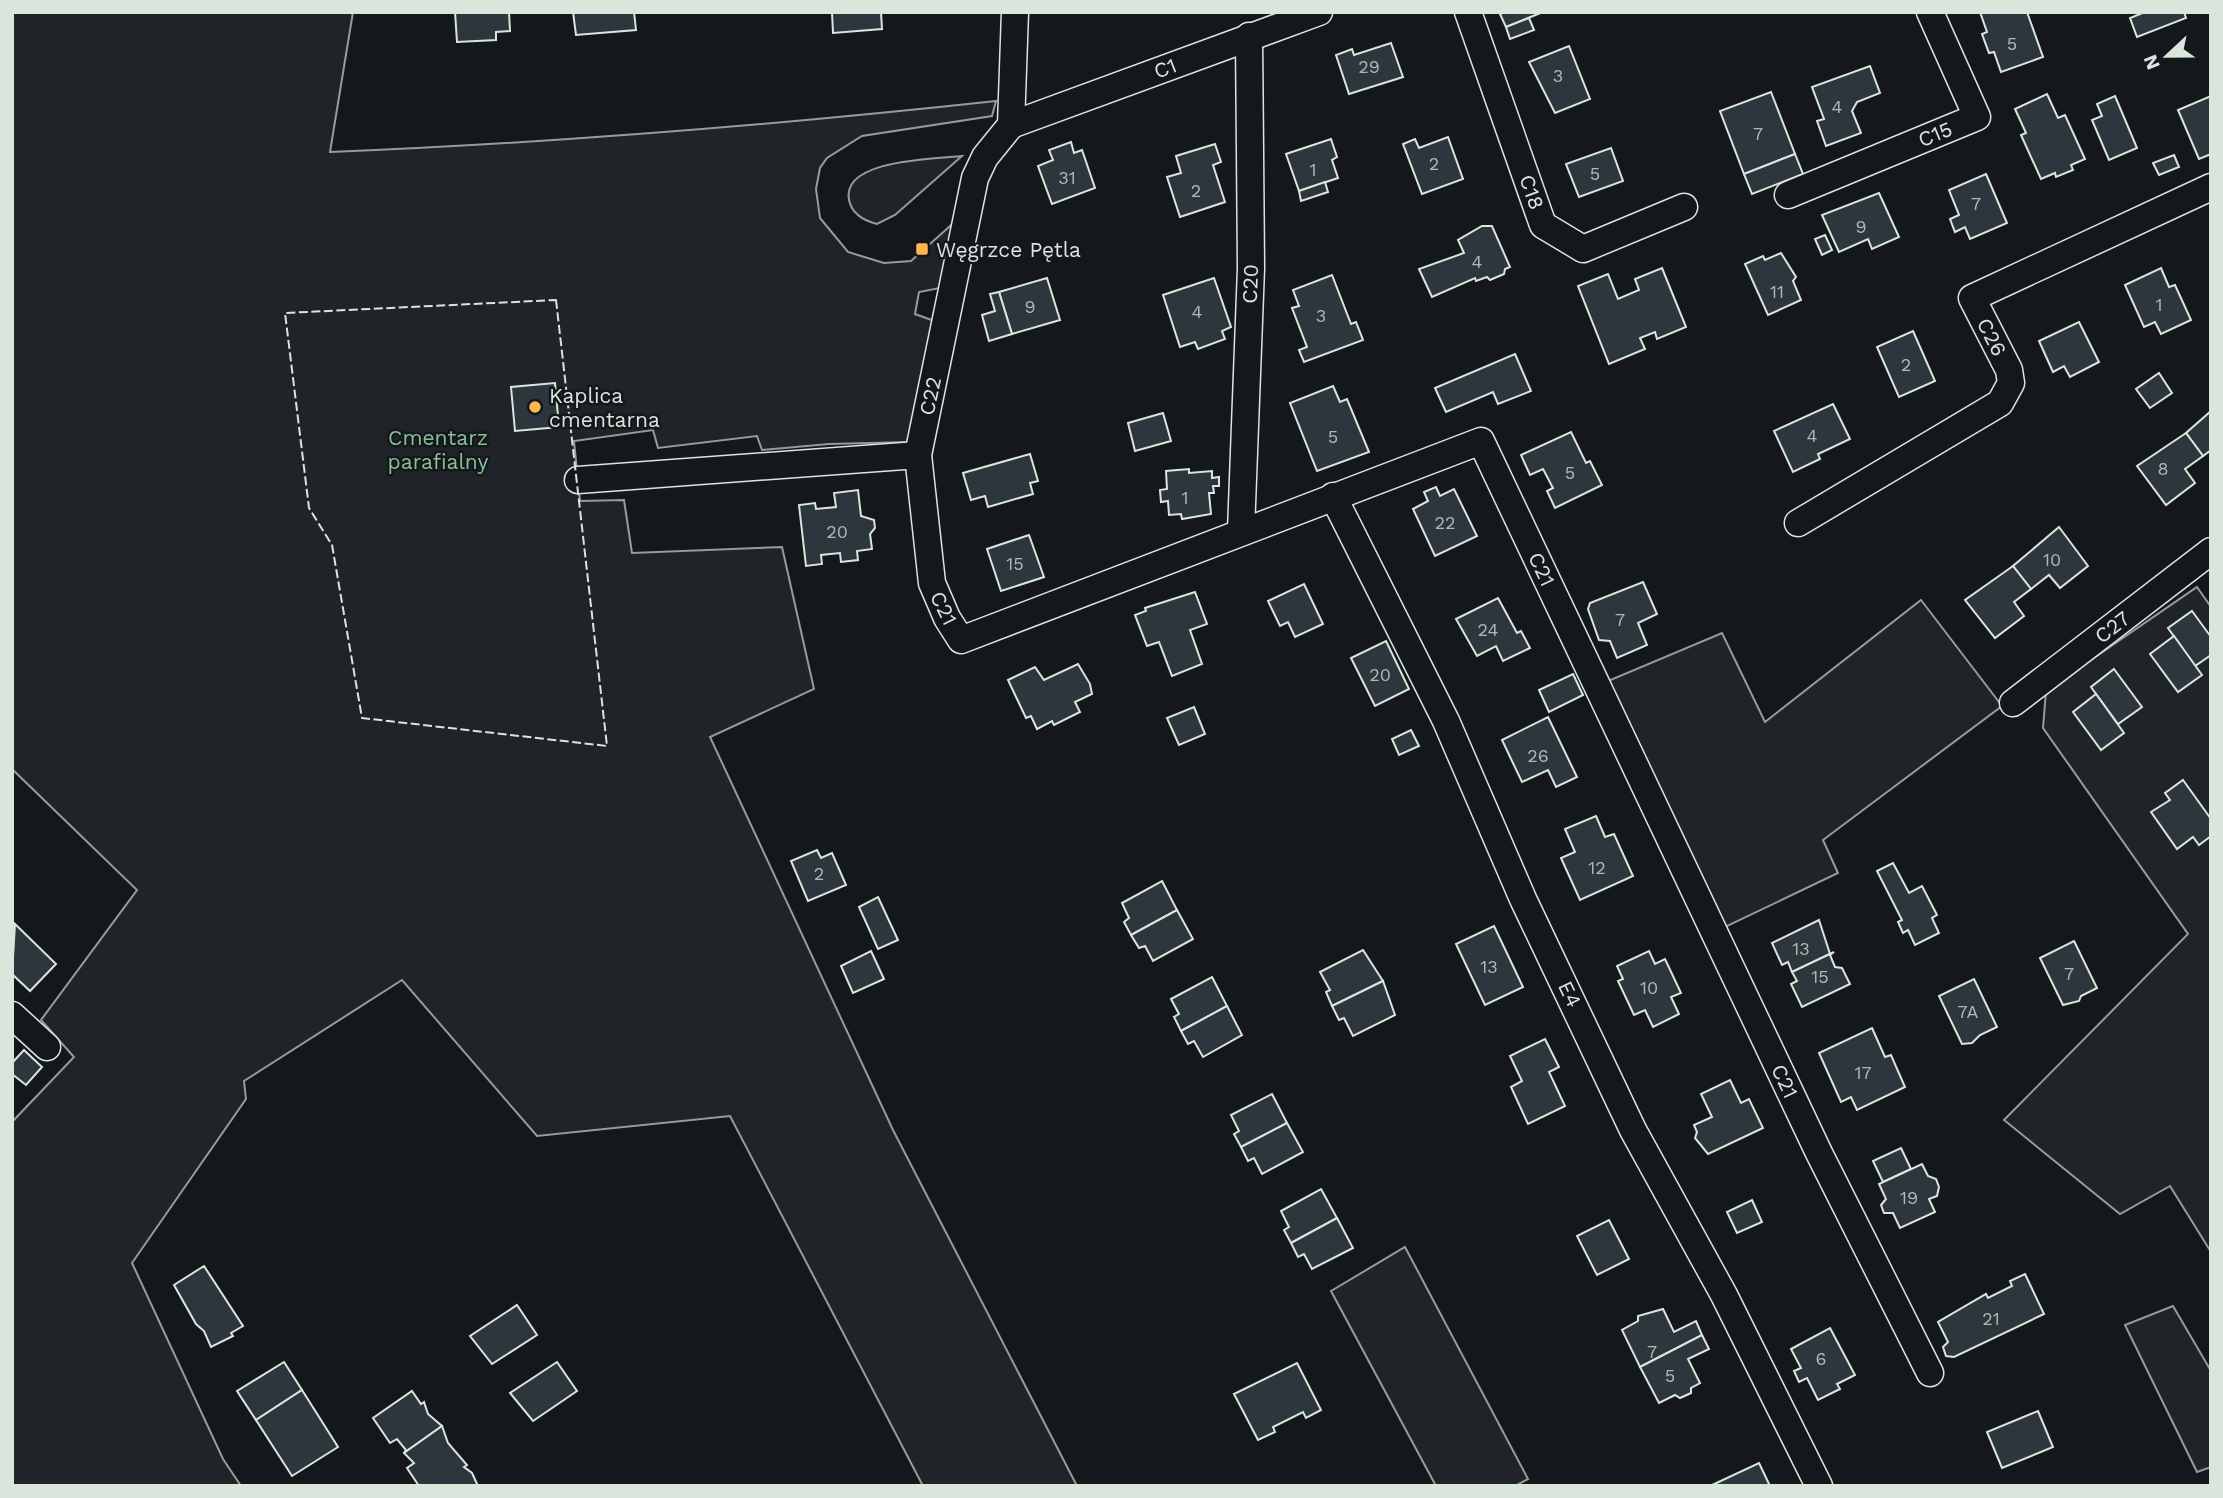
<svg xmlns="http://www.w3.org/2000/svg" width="2223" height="1498" font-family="'Work Sans',sans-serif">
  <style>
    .green { fill: #202428; stroke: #939e99; stroke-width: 2 }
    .building { fill: #2c363c; stroke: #d8e6dc; stroke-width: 2 }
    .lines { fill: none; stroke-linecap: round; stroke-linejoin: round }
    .street-casing { stroke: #d8e6dc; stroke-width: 29 }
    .street { stroke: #14181c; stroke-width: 26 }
    .fence { stroke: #d8e6dc; stroke-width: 2; stroke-dasharray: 9 3.5; stroke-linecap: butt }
    .poi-dot { fill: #ffb74d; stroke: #14181c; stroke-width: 2.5 }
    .labels { text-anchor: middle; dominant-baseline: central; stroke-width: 5; stroke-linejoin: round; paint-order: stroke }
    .number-label { font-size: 18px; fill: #adbab4 }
    .street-label { font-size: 21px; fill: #d8e6dc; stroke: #14181c }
    .poi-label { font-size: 21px; fill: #d8e6dc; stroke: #14181c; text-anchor: start }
    .park-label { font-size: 21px; fill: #8ac095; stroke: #14181c }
  </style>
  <rect width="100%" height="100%" fill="#14181c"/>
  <g class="green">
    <path d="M12,12h341l-23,140c223,-9 444,-27 666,-51l-4,15 -130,20 -35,22 -7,10 -4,21 4,29 28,34 36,11 27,-2 48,-43 -19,70 -21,4 -4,22 22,8 -28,120 -80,2 -67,6 -5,-14 -99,12 -5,-18 -79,11 6,60 44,-1 8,53 150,-6 32,142 -104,48 183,393 184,356h-154l-193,-370 -193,20 -135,-156 -158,101 2,18 -114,164 91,196 18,27h-229v-364l62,-65 -33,-37 96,-130 -125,-121z"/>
    <path d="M962,156l-67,59 -18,9c-12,-3 -25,-10 -28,-24 -8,-41 87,-41 113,-44z"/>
    <path d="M2197,587l14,20v645l-41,-66 -50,28 -116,-94 184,-186 -145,-206 3,-37z"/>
    <path d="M1921,600l81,106 -179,134 15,33 -115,55 -115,-247 114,-48 43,89z"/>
    <path d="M1405,1247l123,232 -13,7h-79l-105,-195z"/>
    <path d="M2173,1306l38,65v96l-14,5 -72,-147z"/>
  </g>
  <g class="building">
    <path d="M455,12h54l1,19 -14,1v8l-39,2z"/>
    <path d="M573,12h61l2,18 -60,5z"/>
    <path d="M832,12h49l1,17 -49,4z"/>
    <path d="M1505,12h38l-37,15 -6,-13z"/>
    <path d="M1980,12h47l16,45 -42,15 -7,-20 -5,1 -7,-19 5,-2z"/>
    <path d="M2145,12h39l2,6 -49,19 -7,-19z"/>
    <path d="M1529,18l5,12 -24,9 -4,-12z"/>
    <path d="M1391,43l12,34 -54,17 -13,-39 16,-6 2,6z"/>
    <path d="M1569,46l21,53 -35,14 -26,-51z"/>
    <path d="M1870,66l10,27 -23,9 -5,9 9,22 -35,13 -9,-25 7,-2 -12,-32z"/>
    <path d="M1771,92l24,62 -51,20 -24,-63z"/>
    <path d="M2047,94l11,24 7,-3 20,44 -14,6 2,5 -17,7 -1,-4 -14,6 -20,-44 5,-2 -11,-24z"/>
    <path d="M2115,96l22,52 -28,12 -17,-40 10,-4 -5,-12z"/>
    <path d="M2211,96v58l-12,5 -21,-49z"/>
    <path d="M1448,137l15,42 -41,15 -19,-50 12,-5 4,9z"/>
    <path d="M1331,139l6,18 -5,3 6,18 -39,13 -13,-37z"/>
    <path d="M1071,142l3,11 8,-3 13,38 -43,16 -14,-38 15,-6 -4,-10z"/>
    <path d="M1215,144l6,18 -8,3 12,37 -45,15 -13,-40 14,-4 -5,-17z"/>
    <path d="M1611,148l12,33 -44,16 -13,-33z"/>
    <path d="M1795,154l8,20 -51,20 -8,-20z"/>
    <path d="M2174,155l5,12 -20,8 -6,-12z"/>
    <path d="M1986,174l21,49 -37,16 -5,-12 -10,5 -5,-13 9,-4 -10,-25z"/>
    <path d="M1325,182l3,10 -27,9 -2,-10z"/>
    <path d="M1879,193l20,44 -27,12 -4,-10 -29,13 -17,-37z"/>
    <path d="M1482,226h10l18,41 -5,2 -1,5 -14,6 -3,-3 -11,4 -1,-3 -43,19 -13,-28 45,-16 -6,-13z"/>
    <path d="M1825,235l7,15 -10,5 -7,-16z"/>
    <path d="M1781,253l15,24 -3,4 8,19 -33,15 -23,-51 18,-8 2,4z"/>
    <path d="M1662,268l24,59 -29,12 -2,-7 -15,6 5,11 -36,15 -31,-78 30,-12 10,25 21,-9 -4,-11z"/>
    <path d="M2161,268l8,19 6,-2 16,35 -30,14 -6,-12 -11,5 -19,-42z"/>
    <path d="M1332,275l19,49 5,-2 7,18 -59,22 -5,-12 8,-3 -15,-39 7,-2 -6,-16z"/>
    <path d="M1047,278l13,42 -48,14 -13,-42z"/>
    <path d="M1214,278l17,49 -9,4 3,8 -27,10 -3,-7 -15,5 -17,-52z"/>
    <path d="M999,292l13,42 -23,7 -7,-26 13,-4 -5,-17z"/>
    <path d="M2079,322l20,40 -29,15 -6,-11 -11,6 -14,-31z"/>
    <path d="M1913,331l22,50 -36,16 -22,-50z"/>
    <path d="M1515,354l16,37 -33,13 -5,-12 -47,20 -11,-24z"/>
    <path d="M2159,373l13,20 -22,15 -14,-19z"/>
    <path d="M555,383l4,44 -44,4 -4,-44z"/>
    <path d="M1333,386l7,16 7,-3 22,53 -52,19 -27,-68z"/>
    <path d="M1833,404l17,35 -32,15 2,5 -27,13 -19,-41z"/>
    <path d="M2211,411v39l-8,6 -17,-23z"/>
    <path d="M1163,413l8,28 -36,10 -7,-28z"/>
    <path d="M1571,432l15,31 4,-2 12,24 -47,23 -8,-17 6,-3 -10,-19 -13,6 -9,-20z"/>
    <path d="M2186,433l17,23 -18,13 10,14 -29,22 -29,-39z"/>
    <path d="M1030,454l8,27 -8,2 3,11 -45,13 -3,-11 -14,4 -8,-27z"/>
    <path d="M1189,469v4l23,-2v7l7,-1v9h-6l1,7h-5l2,21 -29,5 -1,-5 -12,1 -1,-14 -7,1 -1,-12 7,-1 -1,-18z"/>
    <path d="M1436,487l4,9 14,-7 23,47 -42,20 -22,-47 15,-8 -4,-9z"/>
    <path d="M858,490l3,26 13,4 1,8 -5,6 2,15 -15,2 1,9 -17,2 -1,-9 -19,2 1,9 -16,2 -7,-61 16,-2 1,6 20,-2 -2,-14z"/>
    <path d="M2059,527l29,39 -28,22 -11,-13 -18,14 -18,-23z"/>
    <path d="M1029,535l15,42 -43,14 -14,-42z"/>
    <path d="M2013,566l18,23 -17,13 10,14 -29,22 -30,-38z"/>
    <path d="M1643,582l14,32 -19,9 9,22 -30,13 -7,-17 -11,-1 -11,-31 2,-6z"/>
    <path d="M1304,584l19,40 -28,13 -7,-15 -8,4 -12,-25z"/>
    <path d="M1195,592l12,32 -17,6 12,34 -30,12 -13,-34 -12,4 -12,-31 11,-4 -1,-3z"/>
    <path d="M1498,598l19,35 4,-2 9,17 -27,13 -7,-15 -19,10 -21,-37z"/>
    <path d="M2192,611l19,26v18l-16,11 -27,-38z"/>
    <path d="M2174,636l28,39 -24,17 -28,-38z"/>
    <path d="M1386,641l23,48 -34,17 -24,-48z"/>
    <path d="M1078,664l12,20 2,10 -17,8 5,10 -26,13 -2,-4 -15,8 -6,-13 -5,2 -18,-38 27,-13 9,13z"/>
    <path d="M2114,669l28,38 -24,17 -27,-37z"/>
    <path d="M1573,674l10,21 -34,17 -10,-22z"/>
    <path d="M2096,694l28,39 -23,17 -28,-38z"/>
    <path d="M1194,707l11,27 -26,11 -12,-27z"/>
    <path d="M1548,717l29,60 -21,10 -8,-17 -26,12 -20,-42z"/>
    <path d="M1411,730l8,16 -20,9 -7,-16z"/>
    <path d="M2183,780l28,39v17l-12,9 -6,-8 -16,12 -26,-37 19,-12 -5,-7z"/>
    <path d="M1596,816l9,21 9,-3 19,42 -53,24 -19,-42 14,-6 -10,-23z"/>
    <path d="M817,850l4,8 11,-5 14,32 -38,16 -17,-40z"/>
    <path d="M1893,863l16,30 13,-7 15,29 -5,3 7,15 -24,12 -7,-15 -5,3 -5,-11 4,-2 -25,-49z"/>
    <path d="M1162,881l15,29 -46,25 -7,-13 5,-4 -7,-15z"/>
    <path d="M878,897l20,43 -20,9 -19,-42z"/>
    <path d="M1177,910l16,29 -40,22 -8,-15 -6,2 -8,-13z"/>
    <path d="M1819,920l11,34 -38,18 -4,-10 -6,3 -10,-22z"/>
    <path d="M15,924l41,40 -26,27 -18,-17z"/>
    <path d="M1494,926l29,61 -38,18 -29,-61z"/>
    <path d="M2074,941l23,47 -16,8 -2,5 -16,4 -23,-47z"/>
    <path d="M1363,950l20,31 -51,25 -6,-14 4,-2 -10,-18z"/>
    <path d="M871,951l13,28 -31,14 -12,-27z"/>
    <path d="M1649,951l6,13 10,-5 16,34 -10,4 8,17 -26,13 -8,-17 -11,5 -16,-34 5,-2 -6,-13z"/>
    <path d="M1834,952l-4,3 5,12 7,1 8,16 -48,23 -11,-23 6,-3 -5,-9z"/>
    <path d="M1212,977l15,29 -46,25 -7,-14 5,-3 -8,-15z"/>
    <path d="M1974,979l23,48 -17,8 -8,8 -10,1 -23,-48z"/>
    <path d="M1383,981l12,34 -42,21 -9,-18 -5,2 -7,-14z"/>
    <path d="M1227,1006l15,29 -39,22 -9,-16 -6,3 -7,-13z"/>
    <path d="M1872,1028l13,29 6,-2 14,32 -48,23 -6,-13 -10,5 -22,-49z"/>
    <path d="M1545,1039l14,28 -10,5 16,34 -37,18 -17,-37 11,-6 -12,-25z"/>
    <path d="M24,1050l18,17 -16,18 -14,-11v-11z"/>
    <path d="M1730,1080l11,23 8,-4 14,29 -55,26 -13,-16 2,-6 -3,-7 18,-8 -11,-23z"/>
    <path d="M1272,1094l15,29 -46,24 -7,-13 5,-3 -8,-16z"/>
    <path d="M1287,1123l16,29 -41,22 -8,-16 -6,3 -7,-14z"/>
    <path d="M1901,1148l10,21 -28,13 -10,-21z"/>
    <path d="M1922,1164l6,12 8,3 3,8 -2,9 -8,3 6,13 -35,16 -7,-15h-9l-3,-8 5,-6 -7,-15z"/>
    <path d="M1321,1189l16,29 -46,25 -7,-13 5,-3 -8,-16z"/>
    <path d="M1752,1200l10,22 -25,11 -10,-21z"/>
    <path d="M1337,1218l16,30 -41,21 -8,-15 -6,3 -7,-14z"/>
    <path d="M1609,1220l20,39 -32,16 -20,-39z"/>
    <path d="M204,1266l39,60 -12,7 2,3 -22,11 -7,-16 -8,-7 -22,-39z"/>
    <path d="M2025,1274l19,40 -90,43 -8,-1 -3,-9 5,-5 -10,-20 48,-28 2,4 24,-12 -2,-5z"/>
    <path d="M517,1305l20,30 -45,29 -22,-28z"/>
    <path d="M1663,1309l11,23 22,-11 6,14 -62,32 -18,-37 16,-9v-5z"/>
    <path d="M1830,1328l25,47 -18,9 3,5 -22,11 -11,-22 -8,4 -5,-11 7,-3 -10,-19z"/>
    <path d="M1702,1335l7,14 -21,10 12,24 -9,5v5l-11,5 -5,-3 -16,8 -19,-36z"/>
    <path d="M284,1362l18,28 -46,30 -19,-29z"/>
    <path d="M557,1362l20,29 -44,30 -23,-28z"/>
    <path d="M1297,1363l24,47 -15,8 -3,-6 -30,15 2,5 -17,8 -24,-46z"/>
    <path d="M302,1390l36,57 -46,29 -36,-56z"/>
    <path d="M412,1391l9,13 3,-2 4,12 14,12 -38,27 2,-3 -9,-11 -7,4 -17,-25z"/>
    <path d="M2038,1411l15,36 -51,21 -15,-36z"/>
    <path d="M442,1426l6,17 19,22 -3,2 8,6 6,13h-59l-12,-18 7,-5 -10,-10z"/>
    <path d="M1759,1463l11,23h-60z"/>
  </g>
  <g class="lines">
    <defs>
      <g id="street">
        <path d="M1468,12l75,213 40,24 101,-42"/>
        <path d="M1011,125l308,-113"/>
        <path d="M1788,195l189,-78 -47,-105"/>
        <path d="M918,455l14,128 15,35 14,22 520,-199 338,712 111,220"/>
        <path d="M578,480l340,-25 57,-277 10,-21 26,-32 4,-113"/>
        <path d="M1333,496l113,225 77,178 110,231 91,165 95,191"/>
        <path d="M1798,523l202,-120 11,-20 -2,-13 -37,-72 239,-111"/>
        <path d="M1241,531l10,-263 -2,-232"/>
        <path d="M2013,703l198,-152"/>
        <path d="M12,1015l35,32"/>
      </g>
    </defs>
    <use href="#street" class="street-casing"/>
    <use href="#street" class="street"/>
    <path class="fence" d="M556,300l51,446 -245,-28 -30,-173 -23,-37 -24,-195z"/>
  </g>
  <g class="poi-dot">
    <rect x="915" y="242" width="14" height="14" rx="3.5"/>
    <circle cx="535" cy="407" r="7"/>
  </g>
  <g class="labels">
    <g class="number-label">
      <text x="2012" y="43">5</text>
      <text x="1369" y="66">29</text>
      <text x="1558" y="75">3</text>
      <text x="1837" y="106">4</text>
      <text x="1758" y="133">7</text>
      <text x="1434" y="163">2</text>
      <text x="1313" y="169">1</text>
      <text x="1595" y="173">5</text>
      <text x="1067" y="177">31</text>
      <text x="1196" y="190">2</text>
      <text x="1976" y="203">7</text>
      <text x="1861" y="226">9</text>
      <text x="1477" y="261">4</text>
      <text x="1777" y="291">11</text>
      <text x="2159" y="304">1</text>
      <text x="1030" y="306">9</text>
      <text x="1197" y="311">4</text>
      <text x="1321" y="315">3</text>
      <text x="1906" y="364">2</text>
      <text x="1812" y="435">4</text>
      <text x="1333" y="436">5</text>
      <text x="2163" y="468">8</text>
      <text x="1570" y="472">5</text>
      <text x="1185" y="497">1</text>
      <text x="1445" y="522">22</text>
      <text x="837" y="531">20</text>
      <text x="2052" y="559">10</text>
      <text x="1015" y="563">15</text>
      <text x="1620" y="619">7</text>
      <text x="1488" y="629">24</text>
      <text x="1380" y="674">20</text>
      <text x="1538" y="755">26</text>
      <text x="1597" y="867">12</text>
      <text x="819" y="873">2</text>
      <text x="1801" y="948">13</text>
      <text x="1489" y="966">13</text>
      <text x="2069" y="973">7</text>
      <text x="1820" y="976">15</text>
      <text x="1649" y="987">10</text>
      <text x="1968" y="1011">7A</text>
      <text x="1863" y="1072">17</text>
      <text x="1909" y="1197">19</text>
      <text x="1991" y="1318">21</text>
      <text x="1652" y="1351">7</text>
      <text x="1821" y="1358">6</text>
      <text x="1670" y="1375">5</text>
    </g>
    <g class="street-label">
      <text transform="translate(1165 68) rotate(-21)">C1</text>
      <text transform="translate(1935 134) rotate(-22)">C15</text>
      <text transform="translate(1532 192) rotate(70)">C18</text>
      <text transform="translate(1250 284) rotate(-88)">C20</text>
      <text transform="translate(1992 337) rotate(63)">C26</text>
      <text transform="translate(930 396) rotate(-78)">C22</text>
      <text transform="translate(1542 569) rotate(65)">C21</text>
      <text transform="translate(944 608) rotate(64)">C21</text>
      <text transform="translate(2112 627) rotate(-38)">C27</text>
      <text transform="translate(1570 994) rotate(64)">E4</text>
      <text transform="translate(1785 1081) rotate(65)">C21</text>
    </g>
    <g class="poi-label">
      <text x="936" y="249">Węgrzce Pętla</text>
      <text x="549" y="395">Kaplica<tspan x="549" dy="24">cmentarna</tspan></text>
    </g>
    <g class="park-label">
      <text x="438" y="437">Cmentarz<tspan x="438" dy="24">parafialny</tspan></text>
    </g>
  </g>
  <rect width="2223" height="1498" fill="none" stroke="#d8e6dc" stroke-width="28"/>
  <g transform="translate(2167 56) rotate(248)" stroke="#14181c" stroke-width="5" paint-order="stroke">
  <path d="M0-5L12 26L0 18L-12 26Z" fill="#d8e6dc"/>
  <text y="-10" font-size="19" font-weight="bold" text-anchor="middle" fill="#d8e6dc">N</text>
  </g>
</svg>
